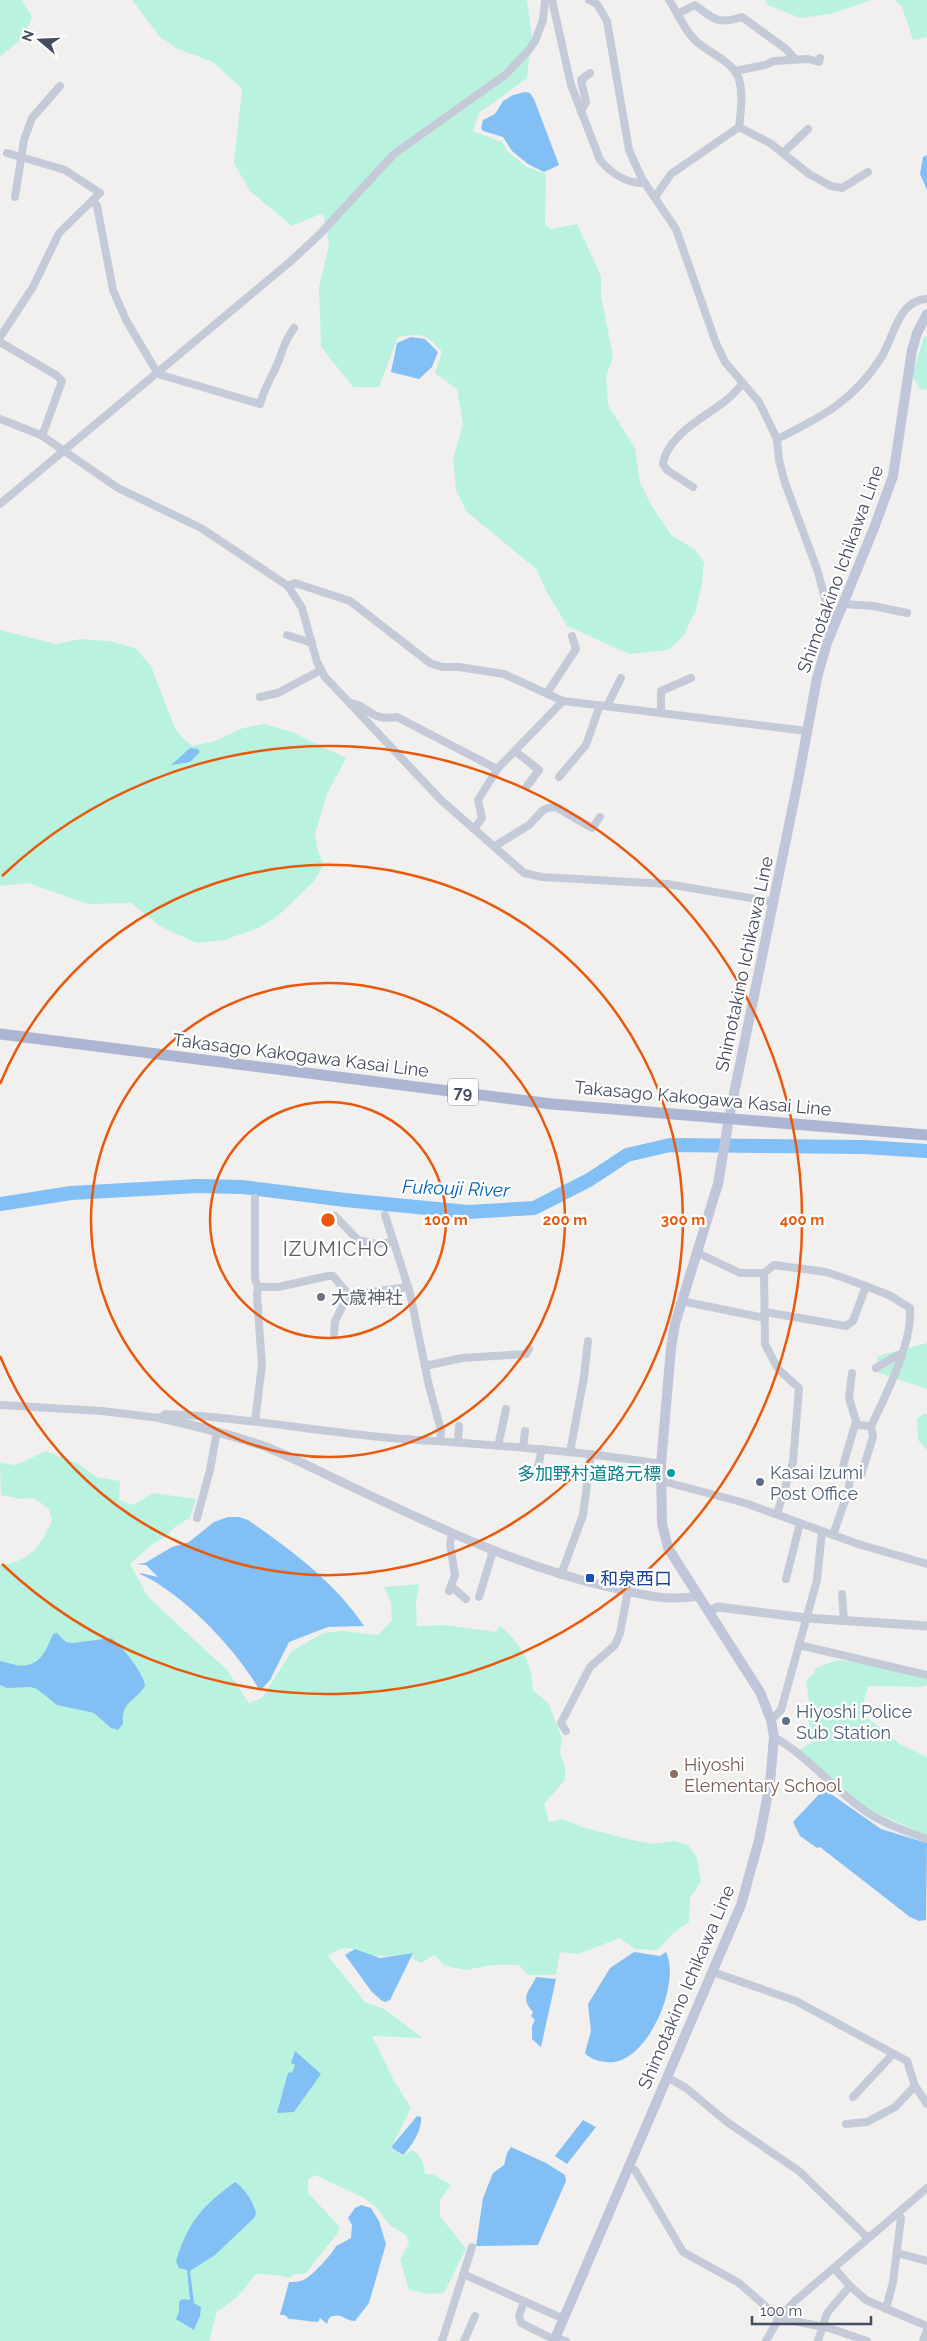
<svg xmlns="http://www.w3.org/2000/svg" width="927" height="2341" font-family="Raleway,'Noto Sans JP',sans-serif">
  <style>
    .green { fill: #b9f3df }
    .water { fill: #82bff5 }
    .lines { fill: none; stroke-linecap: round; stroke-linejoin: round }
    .river { stroke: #82bff5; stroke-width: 14 }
    .minor { stroke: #c4cad8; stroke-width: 8 }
    .tertiary { stroke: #c4cad8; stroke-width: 9 }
    .secondary { stroke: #c0c6da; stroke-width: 10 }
    .primary { stroke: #acb5d1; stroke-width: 11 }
    .ring { fill: none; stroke: #e8590c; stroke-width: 2.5 }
    .worship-dot { fill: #6b7280; stroke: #fff; stroke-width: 2 }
    .culture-dot { fill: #0f9aa8; stroke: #fff; stroke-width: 2 }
    .service-dot { fill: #5c6f8a; stroke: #fff; stroke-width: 2 }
    .transit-dot { fill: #1a4fb4; stroke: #fff; stroke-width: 2 }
    .education-dot { fill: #8d6e63; stroke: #fff; stroke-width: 2 }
    .labels { text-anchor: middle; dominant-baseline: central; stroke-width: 4.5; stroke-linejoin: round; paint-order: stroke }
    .shield { fill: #fff; stroke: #7d828f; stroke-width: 1 }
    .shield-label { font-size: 16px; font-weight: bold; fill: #454c5f }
    .street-label { font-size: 18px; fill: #454c5f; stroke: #fff }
    .worship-label { font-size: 18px; fill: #5b616d; stroke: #fff; text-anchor: start }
    .service-label { font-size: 18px; fill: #4e5e75; stroke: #fff; text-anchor: start }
    .culture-label { font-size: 18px; fill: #0d838f; stroke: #fff; text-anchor: end }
    .transit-label { font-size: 18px; fill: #164399; stroke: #fff; text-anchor: start }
    .education-label { font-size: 18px; fill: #785e54; stroke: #fff; text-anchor: start }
    .water-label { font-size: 19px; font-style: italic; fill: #0061b7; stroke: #fff }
    .quarter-label { font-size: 20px; letter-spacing: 1px; fill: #5b5d65; stroke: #fff }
    .centre { fill: #e8590c; stroke: #fff; stroke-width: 2.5 }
    .ring-label { font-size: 15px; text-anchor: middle; font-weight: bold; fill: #e8590c; stroke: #fff; stroke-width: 4.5; stroke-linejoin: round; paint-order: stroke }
  </style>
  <rect width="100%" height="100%" fill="#f2f0ef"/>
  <g class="green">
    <path d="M0,0h22l10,17 -8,20 -24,20z"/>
    <path d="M132,0h395l5,37 -5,41 -48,35 -6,18 29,11 6,10 19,15 19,7 -1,50 6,5 26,-5 24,52v19l12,62 -7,20 2,28 27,43 5,34 11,23 21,31 23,13 9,14 -2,20 -6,27 -12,25 -16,15 -39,4 -62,-28 -20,-34 -11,-23 -70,-58 -10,-21 -3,-31 10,-35 -6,-35 -22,-16 7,-21c-15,-18 -21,-19 -44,-15l-19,50h-26l-32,-40 -2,-60 10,-42 -6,-32 -31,13 -42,-35 -16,-28 8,-74 -29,-27 -35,-13 -19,-13z"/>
    <path d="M765,0h106l-40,14 -31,4 -32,-13z"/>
    <path d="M894,0h33v37l-14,3 -11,-33z"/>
    <path d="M927,336v54l-7,-1 -8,-13 12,-39z"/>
    <path d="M0,630l56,14 24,-5 29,2 26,7 16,18 23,60 7,10 11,10 23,-5 28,-13 21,-4 28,8 54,26 -19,36 -12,40 3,17 6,14 -11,17 -33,32 -21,14 -35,12 -28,3 -36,-17 -29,-23 -43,1 -60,-21 -28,3z"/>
    <path d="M927,1343v46l-48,-16 -2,-17z"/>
    <path d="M923,1414h4v36l-9,-10 -1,-21z"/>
    <path d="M46,1451l33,13 17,13 24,4 -1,19 14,5 20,-12 43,6 -6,19 -14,8 -11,11 -14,8 -21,19 18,33 79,73 22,33 13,-5 30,-47 31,-18 20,-2 35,4 14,-15 -1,-17 -7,-16 35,-3 -3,20 1,22 27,-1 52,7 4,-6c21,17 32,37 33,64l16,14 13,35 -2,14 5,13v14l-21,24 5,18 14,-3 22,9 47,12 21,4 22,-3 13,4 9,13 4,24 -11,16 -1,24 -18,13 -13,15 -23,-1 -15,-11 -42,16 -18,-2 -4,23h-28l-9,-10h-26l-27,5 -21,-4 -11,-11 -13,8 -9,-5 1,-5c-11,1 -22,3 -32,3 -23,0 -30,-18 -53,0l37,46 19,7 39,29 -51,-2 21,43 18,29 -19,38 1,4 10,6 9,-6c9,4 12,15 13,24h8l18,11 -11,15v16l26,33 -22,44 -15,1 -20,-4 -9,-30 9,-17 -3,-8 -16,-10 -15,-19 -11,-8 -49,-23 -7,5v13l32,34 -3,7 -32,40h-10l-6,4 -12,-3 -21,-1 -18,22 -21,16 -8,29h-209v-776c31,-4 40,-18 52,-45l-3,-11 -15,-11 -13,1 -20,-4 -1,-32 16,2z"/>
    <path d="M837,1660l26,3 64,13v9l-5,2 -54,-1 -7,27 39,31 27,13v78l-60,-26 -68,-59 15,-9 -5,-10 1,-8 -4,-5 3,-16 -3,-22 8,-7 2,-5z"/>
  </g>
  <g class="water">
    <path d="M525,92l5,1 4,6 25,66 -15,7 -16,-8 -16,-13 -9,-14 -20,-6 -2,-3 2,-8 12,-6 8,-13 10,-6z"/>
    <path d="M927,155v35l-7,-16 3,-17z"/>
    <path d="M411,337l14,2 13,13 -6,15 -13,12 -28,-7 6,-29z"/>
    <path d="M190,748l8,1 2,3 -10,10 -19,3z"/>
    <path d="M228,1517h11l9,3c42,29 88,63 116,106l-36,1 -39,15 -19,38 -10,11c-23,-41 -77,-98 -120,-117v-1l18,4 -12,-12 -10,-1 9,-1 27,-16 17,-5 25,-20z"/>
    <path d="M57,1633l9,9 7,1 38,-5c10,7 33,35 34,48 -9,15 -25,16 -22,38l-5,6 -7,-2 -17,-15 -37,-8 -20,-16 -6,-2 -24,1 -7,-3v-24c6,1 11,3 16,4 23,4 30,-14 37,-31z"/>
    <path d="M824,1789l57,40 46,14 -1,77 -7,1 -9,-4 -90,-70 -3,1 -17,-12 -7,-14z"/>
    <path d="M355,1949l25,9 33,-5 -23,47 -5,2 -4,-2 -9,-8 -27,-37z"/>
    <path d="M634,1952l26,4 6,-4c16,31 -20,116 -60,110 -8,-1 -16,-3 -21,-9l6,-22 -3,-27 22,-36z"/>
    <path d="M536,1977l20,2 -15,68 -9,-8v-13l3,-6 -4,-4 2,-4c-14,-15 -3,-21 3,-35z"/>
    <path d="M295,2051l26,23 -27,38 -17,1 10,-37 2,-4 3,1 3,-8 -4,-2z"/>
    <path d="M417,2116l4,1c1,13 -9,29 -18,38l-10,-6 -1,-3z"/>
    <path d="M583,2120l13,7 -29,37 -12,-8z"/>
    <path d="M511,2147l35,16 19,12 1,6 -28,64 -62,1 7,-48 10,-25 11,-8 3,-12z"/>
    <path d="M235,2182c10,7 18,19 21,31l-2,5 -39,37 -25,16 4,32 7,4 -1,9 -6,14 -18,-11 3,-7v-10l3,-3 8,1 -3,-30 -8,-2 -3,-7c12,-39 27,-56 59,-79z"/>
    <path d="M361,2205l10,3 8,13 7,23 -17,59 -14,18c-10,0 -15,-10 -26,-3l-2,6 -7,-6 -2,4c-9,0 -19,-3 -29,-3l-4,-4h-5l9,-33c5,0 11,0 16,-3 7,-3 29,-27 31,-33l15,-8 1,-13 -4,-7 7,-10z"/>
  </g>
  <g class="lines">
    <path class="river" d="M0,1204l71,-11 126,-7 45,1 103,13 123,12 66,-4 55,-28 38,-25 43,-10 194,2 63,4"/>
    <g class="minor">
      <path d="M552,0l19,85 29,75c11,13 27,24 45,23"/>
      <path d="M589,0l8,4 10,17 22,129 13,29 34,50 40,114 9,19 34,40 18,37 2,21 6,23 32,86 11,40 9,10"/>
      <path d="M677,14l18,-9c19,14 22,20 47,12l44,32 9,10"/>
      <path d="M735,71l30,-6 9,-4 34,-2 11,3 1,-4"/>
      <path d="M581,111l5,-9 -5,-22 9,-7"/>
      <path d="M739,127l31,16 39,31 22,12 11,2 26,-16"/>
      <path d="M783,153l25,-24"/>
      <path d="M15,197l9,-57 8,-22 28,-32"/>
      <path d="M655,197l16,-23 68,-47c2,-15 6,-45 -5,-57 -10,-13 -29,-19 -40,-31 -11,-11 -16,-26 -25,-39"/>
      <path d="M93,200l4,6 16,84 13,30 32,54 102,30c4,-16 13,-29 19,-44 5,-14 6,-19 15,-32"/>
      <path d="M0,337l33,-50 26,-54 41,-40 -35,-23 -58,-17"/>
      <path d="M0,342l56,33 6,6 -20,55"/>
      <path d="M0,419l41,16 77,53 83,40 87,58 14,22 15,54 8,15 116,123 83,73 18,4 125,7 107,18"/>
      <path d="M777,439c45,-22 76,-38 104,-81 13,-21 17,-58 46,-59"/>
      <path d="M693,487l-26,-17 -4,-6c3,-27 41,-47 61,-62 7,-5 13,-12 19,-19"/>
      <path d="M0,504l291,-243 28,-26 75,-81 111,-79 23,-24 7,-10 8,-21 2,-20"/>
      <path d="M288,586l7,-3 55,18 80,62 12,4h17l45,7 59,27 243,30"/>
      <path d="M843,604l30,2 34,7"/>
      <path d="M287,635l25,8"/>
      <path d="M547,693l29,-44 -4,-13"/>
      <path d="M260,697l18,-4 43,-23"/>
      <path d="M350,703c18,1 19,19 47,14l100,52"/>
      <path d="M607,706l14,-28"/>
      <path d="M661,712v-21l30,-13"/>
      <path d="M515,751l24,19 -12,16"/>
      <path d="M559,777l27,-32 14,-40"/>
      <path d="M474,829l8,-11 -4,-18 20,-32 65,-67"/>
      <path d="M495,846l34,-21 14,-15 5,-2 8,-1 36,21 8,-11"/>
      <path d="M385,1215l25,78 19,93 12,44 -1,11"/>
      <path d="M335,1216l23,24 18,4 17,-2"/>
      <path d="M698,1253l42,20h24l10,-8 52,7 21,7 42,16 21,13c3,34 -24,87 -39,118l-15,-1"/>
      <path d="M764,1273l1,71 13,25 21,19 -6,74 -16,52"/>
      <path d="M258,1287h20l50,-11h5l16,19 59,-8"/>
      <path d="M681,1301l84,17"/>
      <path d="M765,1312l81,14 7,-5 13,-35"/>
      <path d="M334,1334l1,-13 13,-26"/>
      <path d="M425,1366l37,-8 64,-4 3,-5"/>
      <path d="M876,1368l22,-13 4,1"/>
      <path d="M0,1405l102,6 58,7 5,-4c80,3 159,19 238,25 86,6 173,11 258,25"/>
      <path d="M255,1421l7,-56 -5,-69 1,-9 -3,-8v-81"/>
      <path d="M458,1442l1,-16"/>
      <path d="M498,1446l8,-37"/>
      <path d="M523,1447l2,-16"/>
      <path d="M570,1452l14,-75 4,-36"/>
      <path d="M848,1474l13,1 12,-38 -2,-11"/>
      <path d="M536,1475l6,-26"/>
      <path d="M662,1481l83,22 113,41 69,20"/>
      <path d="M197,1518l13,-48 7,-39"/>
      <path d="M833,1535l16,-46v-12l-6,-11 13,-45 -7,-23 3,-25"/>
      <path d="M561,1575l22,-60 8,-61"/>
      <path d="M786,1579l14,-56"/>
      <path d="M451,1586l15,13"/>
      <path d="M449,1591l6,-16 -5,-31 2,-10"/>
      <path d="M842,1594l2,27"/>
      <path d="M479,1597l14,-46"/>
      <path d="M799,1645l128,30"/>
      <path d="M771,1720l10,-10 36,-130 5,-49"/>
      <path d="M566,1731l-5,-8 29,-56 25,-22 5,-12 8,-42"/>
      <path d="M774,1737c32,18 57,49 87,71 20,15 43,22 66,31"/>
      <path d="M713,1972l83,29 111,60 8,25 12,18"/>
      <path d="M667,2077l19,11 41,34 72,49 69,67"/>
      <path d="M853,2097l40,-43"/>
      <path d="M846,2124l21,-2 28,-15 20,-21"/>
      <path d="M629,2167l6,3 48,82 56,31 40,35 50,10 38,13"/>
      <path d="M897,2253l30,8"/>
      <path d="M834,2268l16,18 16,14 61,26"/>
      <path d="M463,2274l101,45"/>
      <path d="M524,2301l-5,15 2,7 34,17"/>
      <path d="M886,2309l7,-27 8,-64 -4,-4"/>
      <path d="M556,2338l10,3"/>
      <path d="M442,2341l30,-94"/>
      <path d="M464,2341l11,-25"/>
      <path d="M766,2341l13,-23 16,-17 132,-113"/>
      <path d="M818,2341l9,-28 23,-27"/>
      <path d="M923,2341l4,-10"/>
    </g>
    <g class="tertiary">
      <path d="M160,1418c37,8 73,17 109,30 27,11 53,25 79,37 85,40 169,81 261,102 30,7 58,15 89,9"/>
      <path d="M708,1611l10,-4 88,11 121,8"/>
    </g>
    <path class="secondary" d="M554,2341l187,-436 18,-65 11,-57 4,-46 -3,-17 -11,-28 -92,-144 -6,-25 -1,-59 10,-116 4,-24 43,-140 11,-66 69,-337 19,-103 10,-35 47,-115 19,-52 19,-126 5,-17 10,-19"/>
    <path class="primary" d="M0,1034l552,70 375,31"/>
  </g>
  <g class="ring">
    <circle cx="328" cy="1220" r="118"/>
    <circle cx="328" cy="1220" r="237"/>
    <path d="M0 1084A355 355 0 1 1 0 1356"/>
    <path d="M2 876A474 474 0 1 1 2 1564"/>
  </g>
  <circle class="worship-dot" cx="321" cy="1297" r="5"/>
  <circle class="culture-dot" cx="671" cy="1473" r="5"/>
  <g class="service-dot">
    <circle cx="760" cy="1482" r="5"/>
    <circle cx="786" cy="1721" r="5"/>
  </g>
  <rect class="transit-dot" x="585" y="1573" width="10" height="10" rx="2.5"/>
  <circle class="education-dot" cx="674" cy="1774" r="5"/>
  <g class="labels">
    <rect class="shield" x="448" y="1078.5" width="30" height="27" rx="4"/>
    <g class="shield-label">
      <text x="463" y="1092">79</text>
    </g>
    <g class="street-label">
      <text transform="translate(840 569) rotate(-70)">Shimotakino Ichikawa Line</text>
      <text transform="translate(744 964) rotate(-78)">Shimotakino Ichikawa Line</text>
      <text transform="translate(301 1055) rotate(7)">Takasago Kakogawa Kasai Line</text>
      <text transform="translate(703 1098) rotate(5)">Takasago Kakogawa Kasai Line</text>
      <text transform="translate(686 1987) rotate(-67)">Shimotakino Ichikawa Line</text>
    </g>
    <g class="worship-label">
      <text x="331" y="1297">大歳神社</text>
    </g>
    <g class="service-label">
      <text x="770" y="1472">Kasai Izumi<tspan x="770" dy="21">Post Office</tspan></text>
      <text x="796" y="1711">Hiyoshi Police<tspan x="796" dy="21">Sub Station</tspan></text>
    </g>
    <g class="culture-label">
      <text x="661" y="1473">多加野村道路元標</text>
    </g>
    <g class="transit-label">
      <text x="600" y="1578">和泉西口</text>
    </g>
    <g class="education-label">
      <text x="684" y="1764">Hiyoshi<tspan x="684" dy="21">Elementary School</tspan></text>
    </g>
    <g class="water-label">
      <text transform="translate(456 1188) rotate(2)">Fukouji River</text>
    </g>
    <g class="quarter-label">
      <text x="336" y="1249">IZUMICHO</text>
    </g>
  </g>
  <circle cx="328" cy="1220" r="8" class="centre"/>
  <g class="ring-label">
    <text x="446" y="1225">100 m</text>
    <text x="565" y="1225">200 m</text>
    <text x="683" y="1225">300 m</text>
    <text x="802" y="1225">400 m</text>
  </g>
  <g transform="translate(40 40) rotate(289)" stroke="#ffffff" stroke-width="4" paint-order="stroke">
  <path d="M0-4L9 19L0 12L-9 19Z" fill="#454c5f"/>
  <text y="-8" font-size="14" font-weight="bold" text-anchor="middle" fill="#454c5f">N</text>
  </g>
  <path d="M752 2316v8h119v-8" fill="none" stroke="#454c5f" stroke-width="2.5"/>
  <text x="760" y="2316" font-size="15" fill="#454c5f" stroke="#ffffff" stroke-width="4" paint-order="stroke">100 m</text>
</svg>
